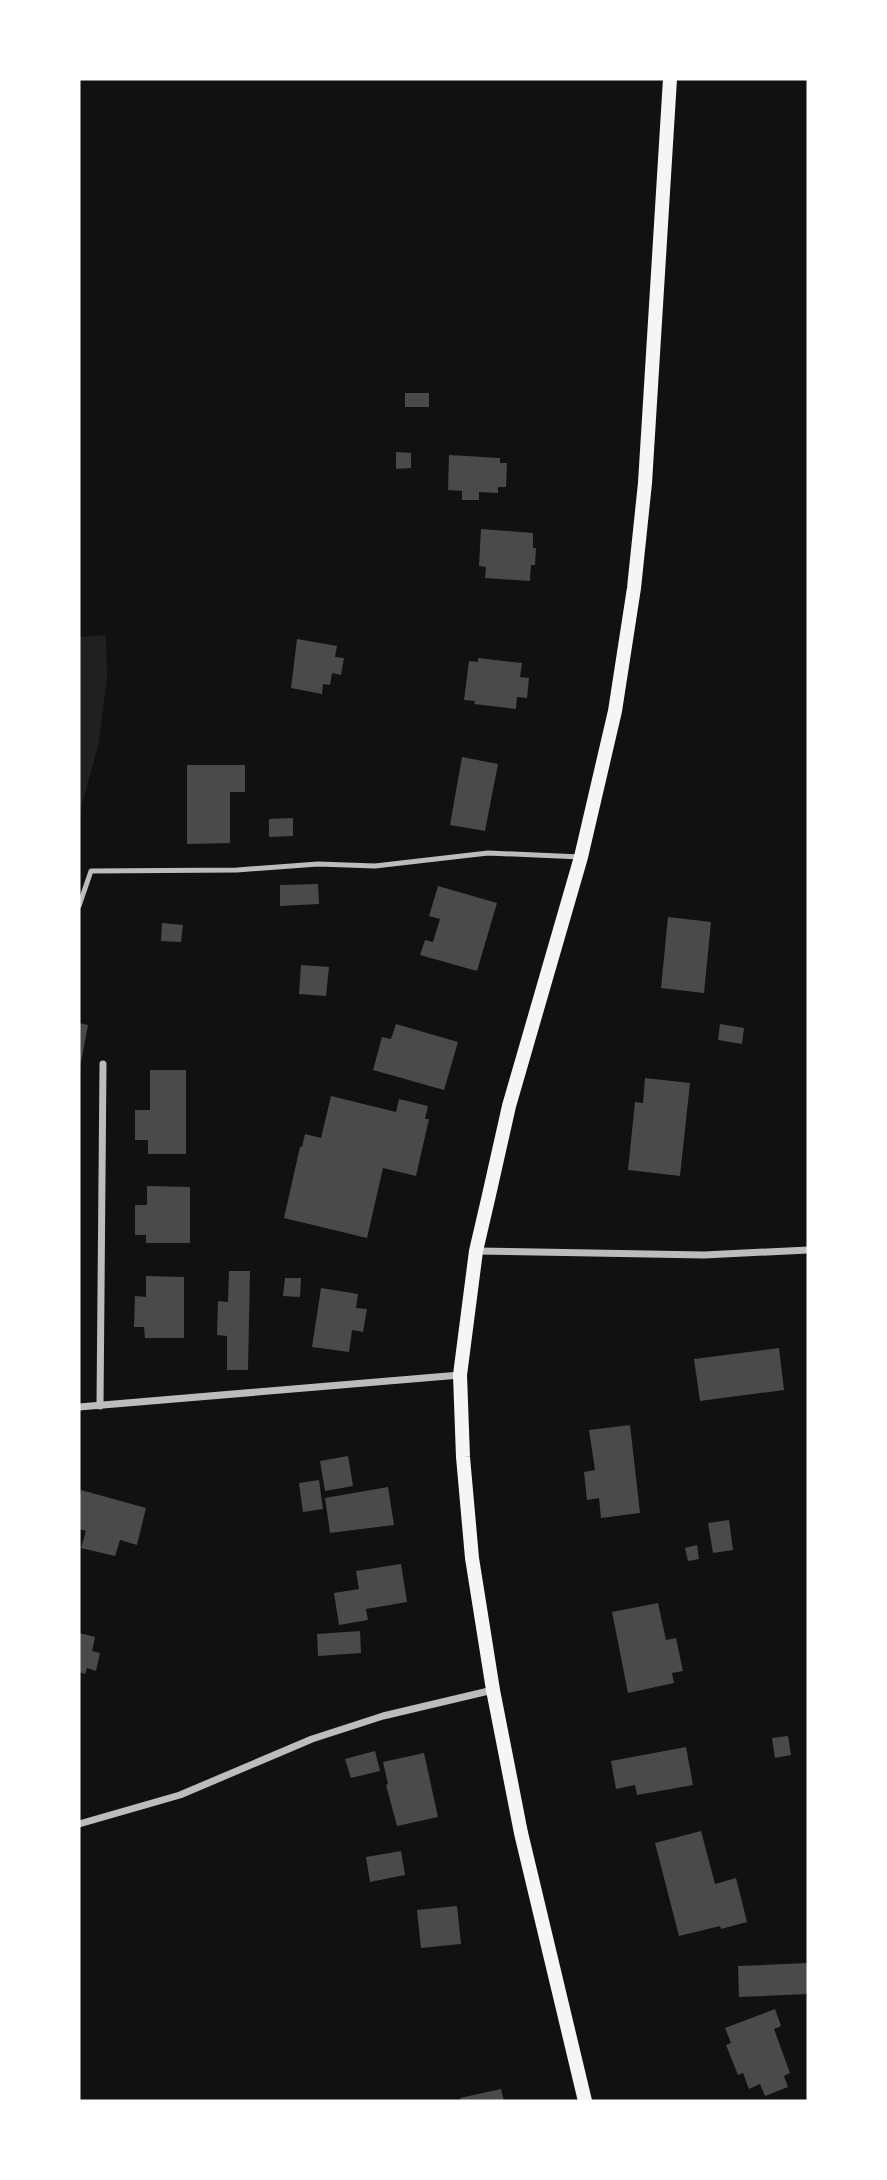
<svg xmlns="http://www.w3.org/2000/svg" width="887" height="2180" font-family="'IBM Plex Serif',serif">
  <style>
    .green { fill: #202020 }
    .building { fill: #4a4a4a }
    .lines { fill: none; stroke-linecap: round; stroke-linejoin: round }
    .service { stroke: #bcbcbc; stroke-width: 5 }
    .minor { stroke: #bcbcbc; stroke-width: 7 }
    .secondary { stroke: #f5f5f5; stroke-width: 14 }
  </style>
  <rect width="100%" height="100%" fill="#111"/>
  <path class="green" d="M106,635l1,44 -9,67 -19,69v-178z"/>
  <g class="building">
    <rect x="405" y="393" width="24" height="14"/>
    <path d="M396,452l15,1v15l-15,1z"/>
    <path d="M449,455l51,3v5h7l-1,24h-8v6l-19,-1v8h-17v-9l-14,-1z"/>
    <path d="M481,529l52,4v15h3l-1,17h-4l-1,16 -45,-3 1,-11 -7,-1z"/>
    <path d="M297,639l40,7 -2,11 9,1 -3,17 -9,-2 -2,12 -7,-1 -1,10 -31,-6z"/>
    <path d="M478,658l44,5 -2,14 9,1 -2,20 -10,-1 -1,12 -42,-5 1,-3 -11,-1 5,-39 9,1z"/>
    <path d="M462,757l36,7 -13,67 -35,-6z"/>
    <path d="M187,765h58v27h-15v51l-43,1z"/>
    <path d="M293,818v18l-24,1v-18z"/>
    <path d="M318,884l1,20 -39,2v-21z"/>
    <path d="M438,886l59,17 -20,68 -57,-16 5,-15 8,2 7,-23 -11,-3z"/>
    <path d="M668,917l43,5 -7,71 -43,-5z"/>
    <path d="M162,923l21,2 -2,17 -20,-1z"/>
    <path d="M301,965l28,2 -3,29 -27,-2z"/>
    <path d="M79,1023l9,2 -8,42h-1z"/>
    <path d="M396,1024l62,18 -14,48 -71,-20 9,-33 9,2z"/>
    <path d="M720,1024l24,4 -2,16 -24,-4z"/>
    <path d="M150,1070h36v84h-38v-14h-13v-30h15z"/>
    <path d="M645,1078l45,5 -10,93 -52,-6 7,-68 8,1z"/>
    <path d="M331,1096l65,16 3,-13 29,7 -3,13h4l-13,57 -33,-8 -16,70 -83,-20 16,-71h2l3,-13 16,4z"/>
    <path d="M147,1186l43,1v56h-44v-8h-11v-30h12z"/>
    <path d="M229,1271h21l-2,99h-21v-34l-10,-1 1,-34 10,1z"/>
    <path d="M146,1276l38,1v61h-39l-1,-11h-10l1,-31 11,1z"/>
    <path d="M285,1278h16l-1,19 -17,-1z"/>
    <path d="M321,1288l37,6 -2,14 11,1 -4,23 -11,-2 -3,22 -37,-5z"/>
    <path d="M779,1348l5,42 -84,11 -6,-42z"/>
    <path d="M630,1425l10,88 -39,5 -2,-20 -12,2 -3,-28 11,-2 -6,-40z"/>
    <path d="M348,1456l5,30 -28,5 -5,-30z"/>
    <path d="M319,1480l4,29 -20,3 -4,-29z"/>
    <path d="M388,1487l6,38 -64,8 -5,-35z"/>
    <path d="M81,1490l65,18 -9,37 -17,-5 -5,16 -34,-8 5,-17 -7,-2v-29z"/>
    <path d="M729,1520l4,30 -20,3 -5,-30z"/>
    <path d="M697,1545l2,14 -11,2 -3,-13z"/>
    <path d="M401,1564l6,38 -41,7 2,11 -29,5 -5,-32 25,-4 -3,-18z"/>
    <path d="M658,1603l8,37 10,-2 7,33 -11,2 2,10 -46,10 -16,-81z"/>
    <path d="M360,1631l1,22 -43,3 -1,-22z"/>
    <path d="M79,1633l16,4 -3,14 8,2 -4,18 -9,-3 -2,6 -6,-2z"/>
    <path d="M788,1736l3,19 -16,3 -3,-20z"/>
    <path d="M686,1747l7,38 -56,10 -2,-10 -19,4 -5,-28z"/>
    <path d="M375,1751l5,20 -29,7 -6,-19z"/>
    <path d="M424,1753l14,64 -41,9 -11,-41 2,-1 -5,-22z"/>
    <path d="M701,1831l14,53 21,-6 11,44 -26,7 -1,-3 -41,10 -24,-93z"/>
    <path d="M401,1851l4,24 -35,7 -4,-25z"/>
    <path d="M457,1906l4,38 -40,4 -4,-38z"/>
    <path d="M808,1963v31l-69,3 -1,-31z"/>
    <path d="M775,2009l6,17 -7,3 16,44 -6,3 4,11 -23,9 -5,-12 -11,5 -6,-16 -5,2 -12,-30 5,-2 -6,-15z"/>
    <path d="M501,2089l3,12h-43l-1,-3z"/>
  </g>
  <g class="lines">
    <path class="service" d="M79,906l12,-35 146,-1 81,-6 57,2 113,-13 93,4"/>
    <g class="minor">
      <path d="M476,1251l228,4 104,-5"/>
      <path d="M100,1406l3,-342"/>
      <path d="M79,1407l381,-32"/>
      <path d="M79,1824l101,-29 132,-56 71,-23 110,-26"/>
    </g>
    <path class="secondary" d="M585,2101l-64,-268 -28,-143 -21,-132 -9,-101 -3,-82 16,-124 13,-56 20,-89 72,-249 34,-146 19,-123 11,-105 25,-404"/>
  </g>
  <rect width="887" height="2180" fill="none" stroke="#ffffff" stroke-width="161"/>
</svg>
